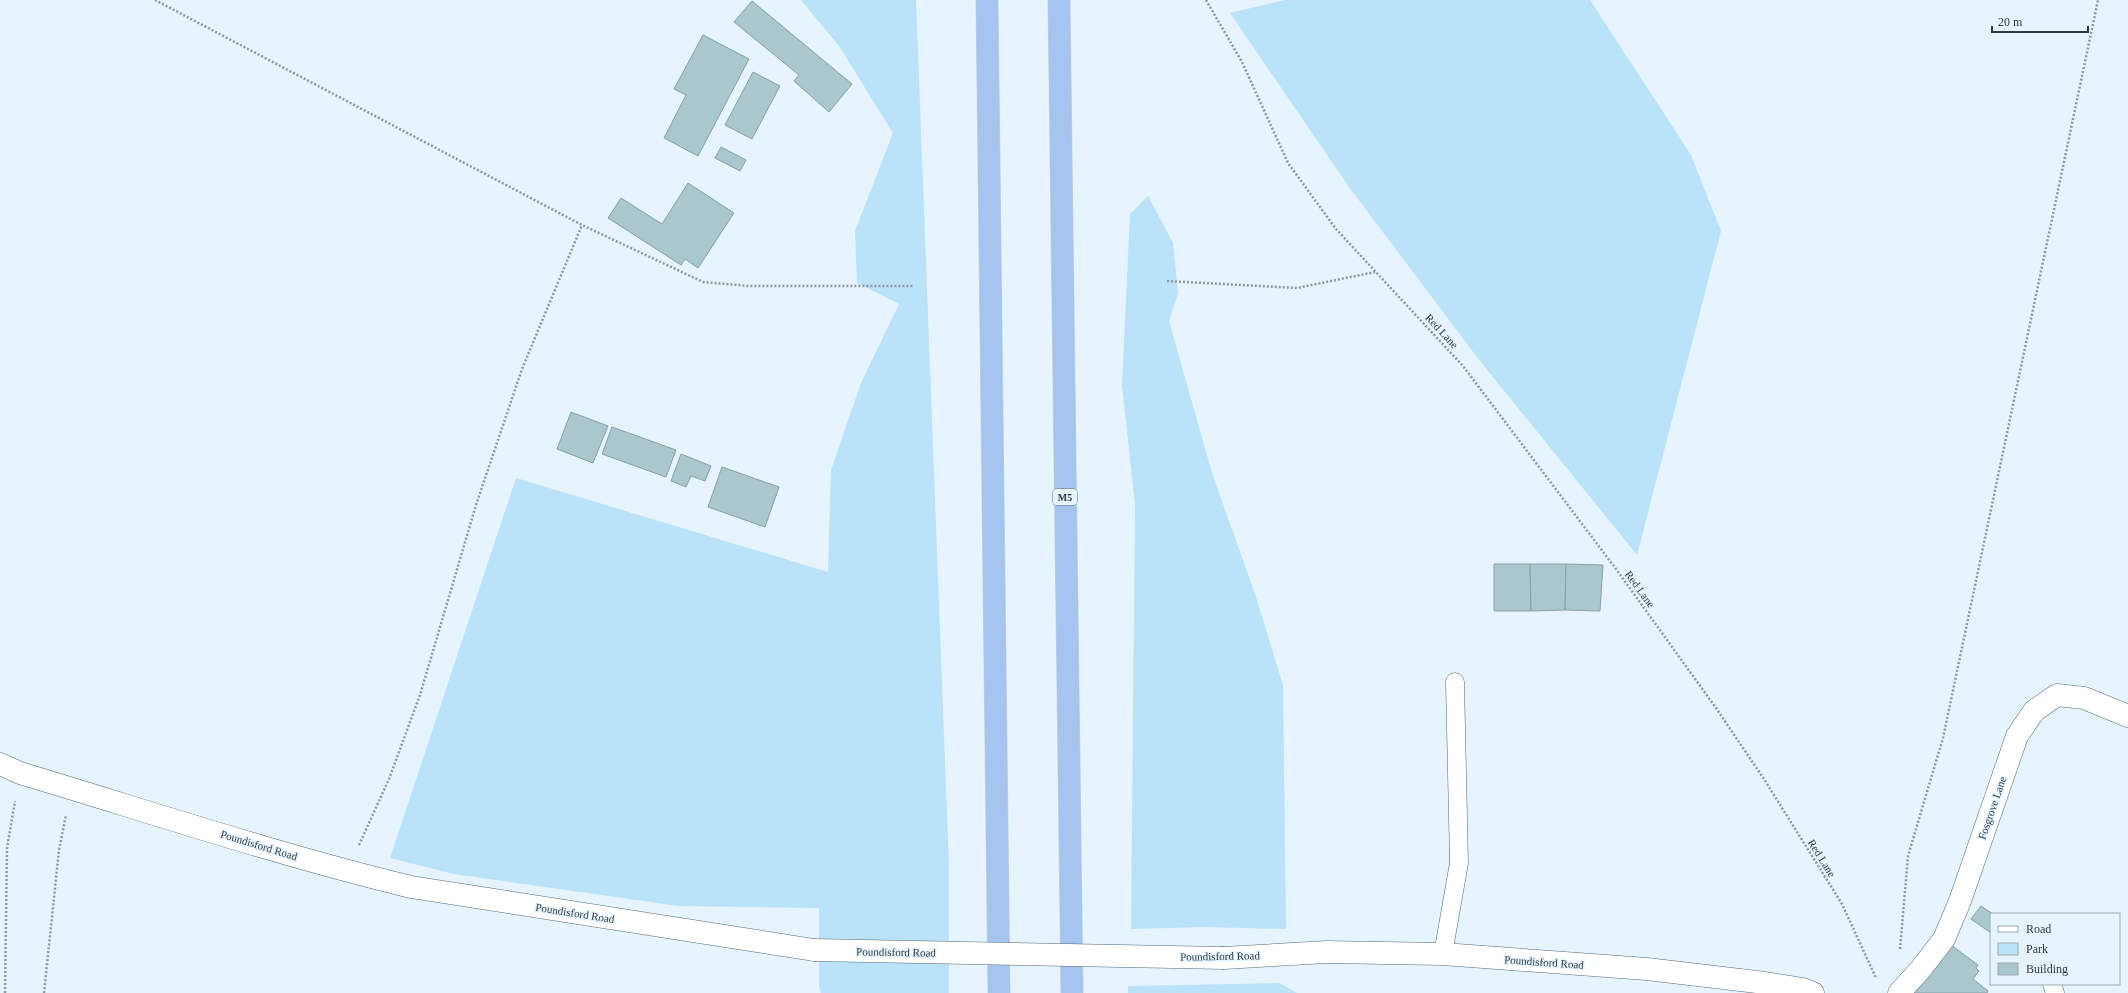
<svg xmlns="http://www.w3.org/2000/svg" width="2128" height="993" font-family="'Times New Roman',serif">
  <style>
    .green { fill: #bae2f9 }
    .building { fill: #a9c7cd; stroke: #84a1a6 }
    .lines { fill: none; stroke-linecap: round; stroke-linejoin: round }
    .lane-casing { stroke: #546a76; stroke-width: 19 }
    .street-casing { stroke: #546a76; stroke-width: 23 }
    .highway-casing { stroke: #d1d4d5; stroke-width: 23 }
    .path { stroke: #8b989f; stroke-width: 2.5; stroke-dasharray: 2 2; stroke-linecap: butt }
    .lane { stroke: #fff; stroke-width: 18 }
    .street { stroke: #fff; stroke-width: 22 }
    .highway { stroke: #a5c4ef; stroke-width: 22 }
    .street-bridge-casing { stroke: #546a76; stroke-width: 23; stroke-linecap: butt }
    .street-bridge { stroke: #fff; stroke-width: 22 }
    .labels { text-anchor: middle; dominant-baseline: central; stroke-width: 3; stroke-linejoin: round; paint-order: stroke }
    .shield { fill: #e5f4fd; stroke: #667278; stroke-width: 1 }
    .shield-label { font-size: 10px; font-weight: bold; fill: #303a3f }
    .street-label { font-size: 11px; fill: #303a3f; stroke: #e5f4fd }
  </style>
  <rect width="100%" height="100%" fill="#e5f4fd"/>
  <g class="green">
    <path d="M801,0h115l33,867v126h-128l-2,-6v-79l-140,-2 -225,-32 -64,-16 126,-380 312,94 3,-102 30,-87 38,-79 -42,-21 -2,-52 38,-98 -54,-87z"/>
    <path d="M1285,0h305l101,155 30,76 -84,324 -157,-194 -131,-174 -119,-174z"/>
    <path d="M1148,196l25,47 5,50 -9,28 43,152 44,124 27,88 3,244 -80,-2 -75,2 4,-424 -13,-120 8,-171z"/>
    <path d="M1279,983l18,10h-169v-7z"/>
  </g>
  <g class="building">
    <path d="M752,1l100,83 -23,28 -35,-31 5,-6 -65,-53z"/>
    <path d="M703,35l46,24 -51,97 -34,-18 22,-43 -12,-6z"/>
    <path d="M753,72l27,14 -28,53 -27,-14z"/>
    <path d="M721,147l25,13 -6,11 -25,-13z"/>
    <path d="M688,183l46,30 -36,55 -13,-9 -4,6 -73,-47 13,-20 41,26z"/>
    <path d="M571,412l37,14 -15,37 -36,-14z"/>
    <path d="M612,427l64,23 -10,27 -64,-23z"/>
    <path d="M681,454l30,12 -6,15 -14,-5 -5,11 -15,-6z"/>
    <path d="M722,467l57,20 -14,40 -57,-20z"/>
    <path d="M1494,564h36l1,47h-37z"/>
    <path d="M1530,564h36l-1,46 -34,1z"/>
    <path d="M1566,564l37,1 -3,46 -35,-1z"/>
    <path d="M1981,906l12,8h-2v19l-20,-14z"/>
    <path d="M1951,945l27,20 -2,3 3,3 -6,8 15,12 -1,2h-74z"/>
  </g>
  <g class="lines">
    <defs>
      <g id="lane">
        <path d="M1443,954l16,-91 -4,-181"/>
        <path d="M2052,984l3,9"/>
      </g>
      <g id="street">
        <path d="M0,764l20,9c130,39 259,82 391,114l403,63"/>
        <path d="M1224,958l102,-6 117,2 204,15 118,14 38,6 10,4"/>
        <path d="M1899,993l21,-23 24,-31 16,-38 57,-165 17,-25 23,-16 27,3 44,18"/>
      </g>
      <g id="highway">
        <path d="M987,0l12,993"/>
        <path d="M1059,0l13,993"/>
      </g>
    </defs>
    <use href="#lane" class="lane-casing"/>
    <use href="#street" class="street-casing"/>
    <use href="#highway" class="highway-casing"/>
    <g class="path">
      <path d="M155,0l427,225 121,57 46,4h164"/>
      <path d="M1206,0l36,62 46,101 48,66 127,137 153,203 100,139 48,71 78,125 34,74"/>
      <path d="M1167,281l130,7 78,-16"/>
      <path d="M359,845l30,-66 31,-84 56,-190 46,-136 60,-144"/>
      <path d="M1900,949l8,-93 35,-118 155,-738"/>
      <path d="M5,993l2,-145 8,-47"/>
      <path d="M44,993l15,-143 7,-35"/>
    </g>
    <use href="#lane" class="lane"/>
    <use href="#street" class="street"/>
    <use href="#highway" class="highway"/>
    <defs>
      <path id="street-bridge" d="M814,950l410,8"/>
    </defs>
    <use href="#street-bridge" class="street-bridge-casing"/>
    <use href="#street-bridge" class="street-bridge"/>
  </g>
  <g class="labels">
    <rect class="shield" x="1053" y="489" width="24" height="16" rx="3"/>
    <g class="shield-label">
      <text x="1065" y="497">M5</text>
    </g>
    <g class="street-label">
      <text transform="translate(1442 331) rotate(47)">Red Lane</text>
      <text transform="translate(1640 589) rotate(54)">Red Lane</text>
      <text transform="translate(1992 808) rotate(-71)">Fosgrove Lane</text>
      <text transform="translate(259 845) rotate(17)">Poundisford Road</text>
      <text transform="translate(1822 858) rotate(58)">Red Lane</text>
      <text transform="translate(575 913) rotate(9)">Poundisford Road</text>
      <text transform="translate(896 952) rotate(1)">Poundisford Road</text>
      <text transform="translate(1220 956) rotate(-1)">Poundisford Road</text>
      <text transform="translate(1544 962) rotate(4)">Poundisford Road</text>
    </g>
  </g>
  <rect x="1990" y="913" width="130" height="72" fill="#e5f4fd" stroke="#9daab1"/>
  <rect x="1998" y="926" width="20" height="6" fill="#ffffff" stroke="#9daab1"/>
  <text x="2026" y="933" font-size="12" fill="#303a3f">Road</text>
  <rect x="1998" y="943" width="20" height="12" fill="#bae2f9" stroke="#9daab1"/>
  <text x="2026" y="953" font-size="12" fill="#303a3f">Park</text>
  <rect x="1998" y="963" width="20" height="12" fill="#a9c7cd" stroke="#9daab1"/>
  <text x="2026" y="973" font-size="12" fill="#303a3f">Building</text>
  <path d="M1992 26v6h96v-6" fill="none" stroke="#303a3f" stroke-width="2"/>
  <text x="1998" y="26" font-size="12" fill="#303a3f" stroke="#e5f4fd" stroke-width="3" paint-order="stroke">20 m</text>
</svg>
